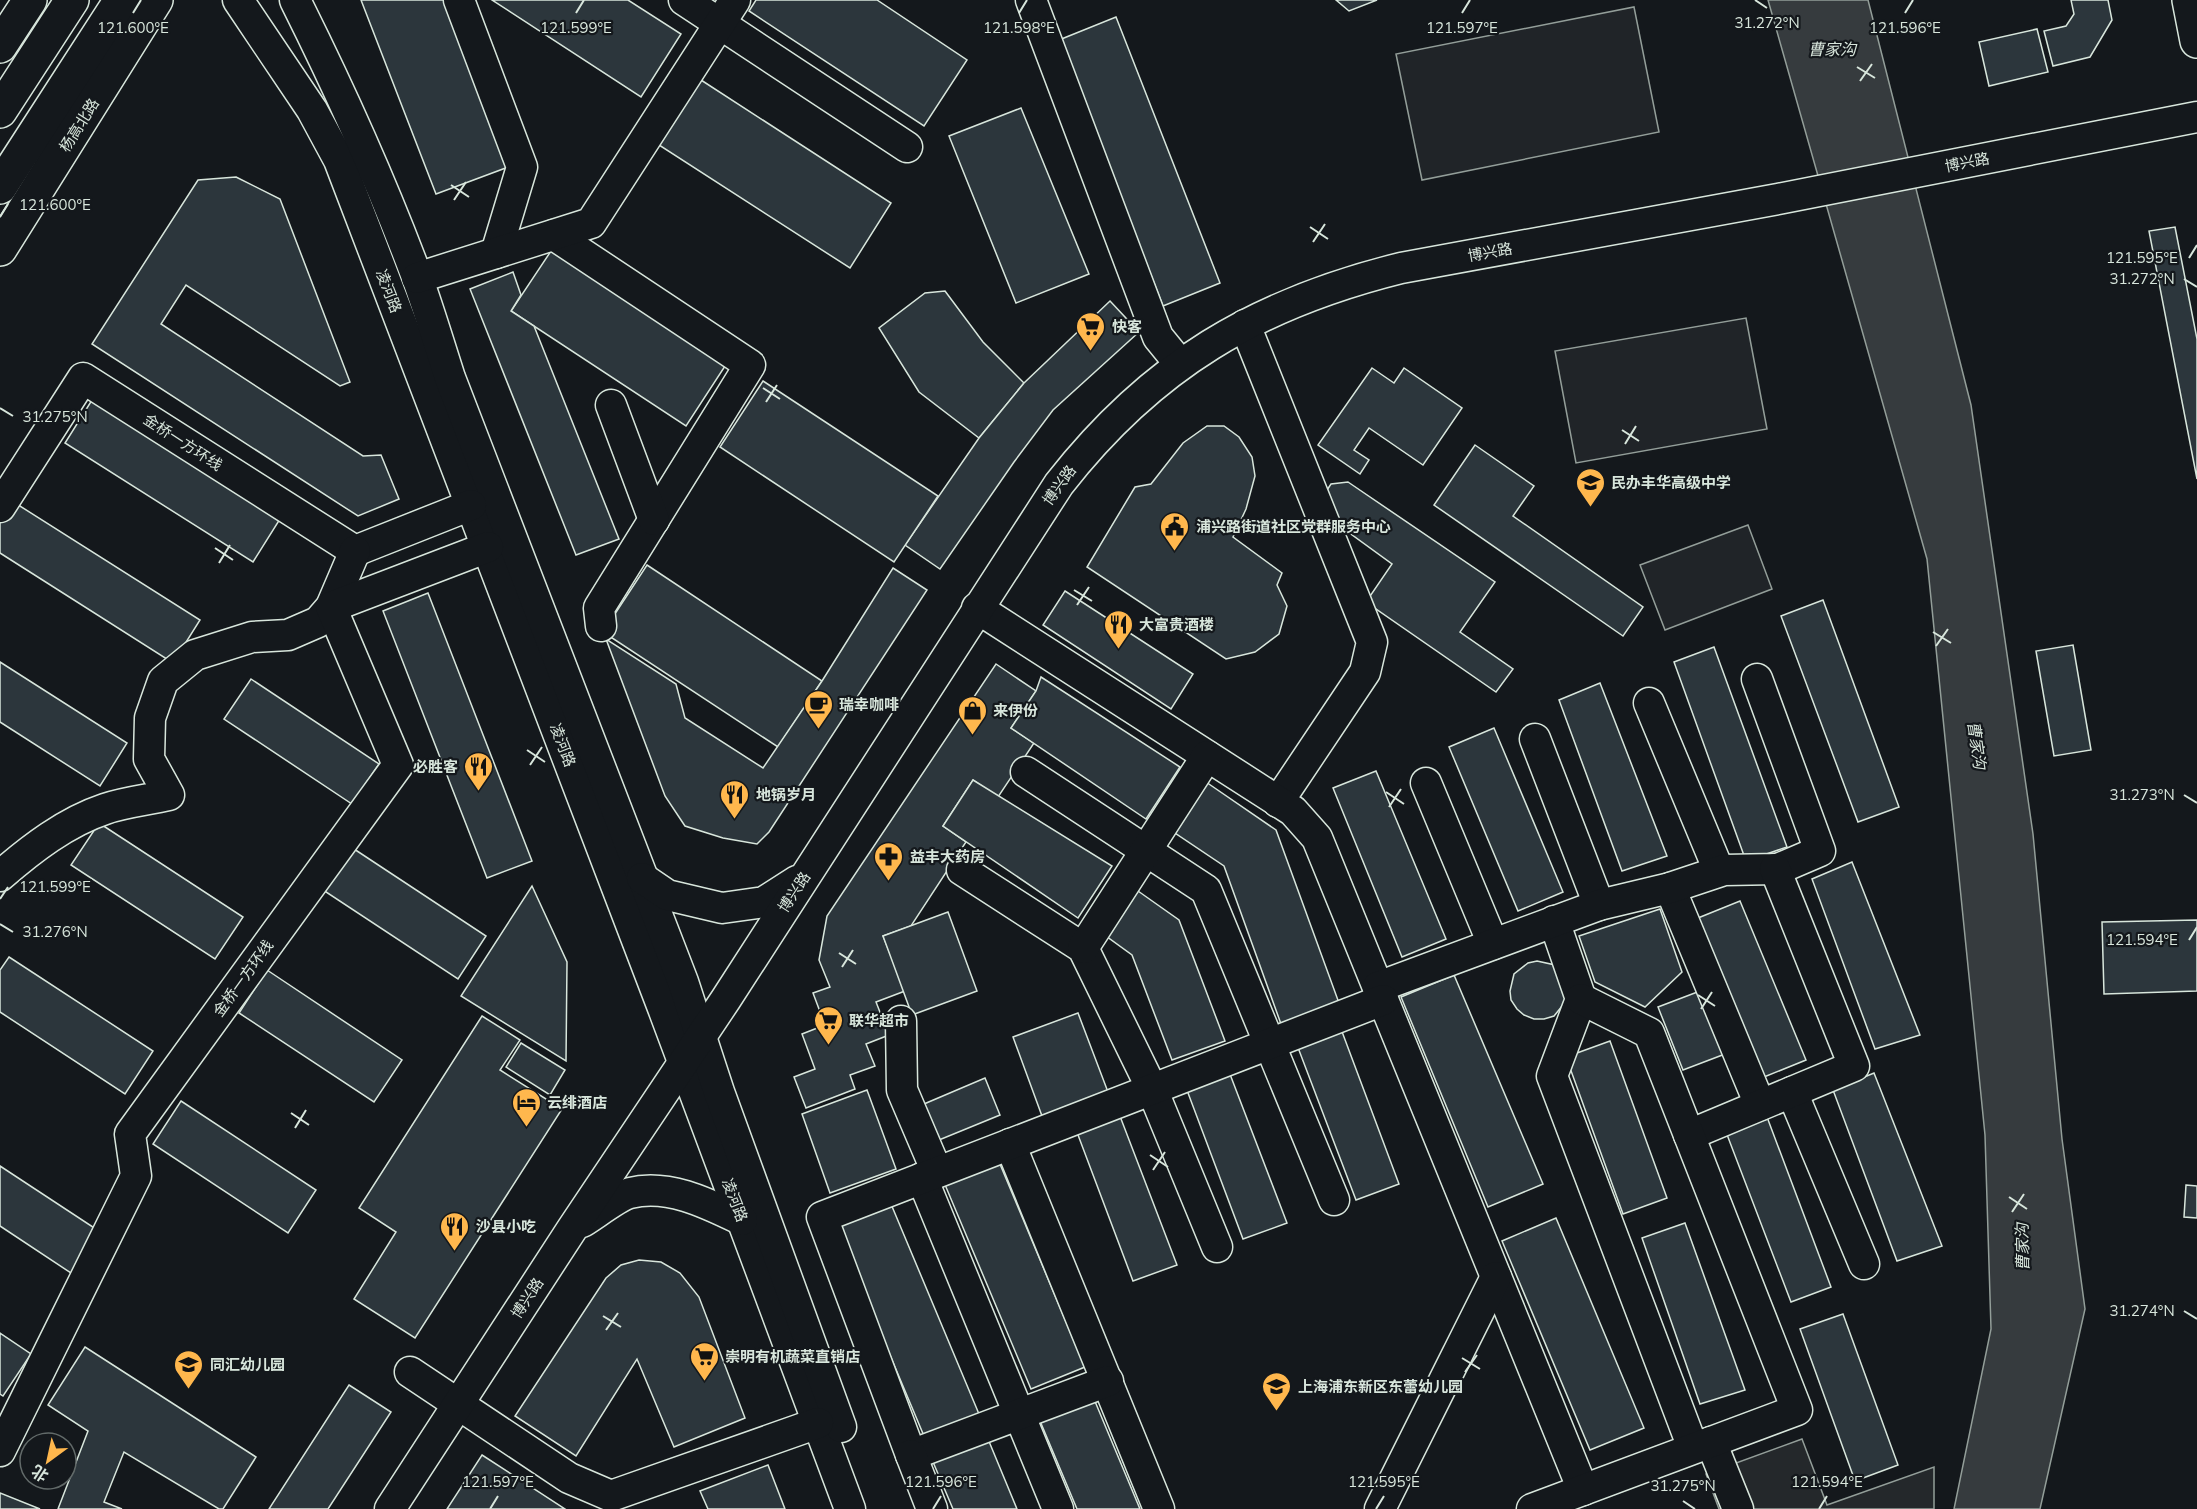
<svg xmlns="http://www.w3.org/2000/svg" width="2197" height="1509" font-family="Mulish,'Noto Sans SC',sans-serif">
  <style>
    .green { fill: #202428; stroke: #939e99; stroke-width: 1.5 }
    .parking { fill: #24282b; stroke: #939e99; stroke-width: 1.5 }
    .water { fill: #363b3e; stroke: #939e99; stroke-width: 1.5 }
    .building { fill: #2c363c; stroke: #d8e6dc; stroke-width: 1.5 }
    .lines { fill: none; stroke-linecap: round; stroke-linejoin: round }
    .minor-casing { stroke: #d8e6dc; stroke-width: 33 }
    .major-casing { stroke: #d8e6dc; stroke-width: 36 }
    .highway-casing { stroke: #d8e6dc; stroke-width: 36 }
    .minor { stroke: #14181c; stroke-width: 30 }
    .major { stroke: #14181c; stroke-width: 33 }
    .highway { stroke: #14181c; stroke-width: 33 }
    .ticks { fill: none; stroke: #d8e6dc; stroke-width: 2 }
    .labels { text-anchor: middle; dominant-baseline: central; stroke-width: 4.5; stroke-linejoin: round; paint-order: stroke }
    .street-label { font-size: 15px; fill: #d8e6dc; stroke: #14181c }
    .poi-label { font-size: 15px; font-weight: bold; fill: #d8e6dc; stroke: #14181c; text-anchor: start }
    .water-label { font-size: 16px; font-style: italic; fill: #d8e6dc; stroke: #14181c }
    .ticks-label { font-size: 15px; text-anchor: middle; fill: #d8e6dc; stroke: #14181c; stroke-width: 4.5; stroke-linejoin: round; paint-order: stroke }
  </style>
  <rect width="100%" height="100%" fill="#14181c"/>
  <g class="green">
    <path d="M1634,7l25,125 -237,48 -26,-126z"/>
    <path d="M1746,318l21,111 -191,34 -21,-112z"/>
    <path d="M1748,525l24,64 -107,41 -25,-65z"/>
  </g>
  <path class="parking" d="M1802,1439l25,66 107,-38v42h-215l-13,-35z"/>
  <path class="water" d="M1768,0h100l103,405 62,429 29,305 23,170 -45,200h-86l37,-180 -6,-194 -58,-576z"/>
  <g class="building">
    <path d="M361,0h87l63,166 -75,28z"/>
    <path d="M492,0h136l53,34 -40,63z"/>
    <path d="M756,0h121l90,60 -43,66 -175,-115z"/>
    <path d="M1336,0h41l-28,11z"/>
    <path d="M2071,0h37l4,20 -22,37 -37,9 -9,-35 22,-5 8,-12z"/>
    <path d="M1116,17l104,266 -57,23 -104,-266z"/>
    <path d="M2037,29l11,43 -59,14 -10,-44z"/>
    <path d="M701,80l190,123 -41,65 -191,-123z"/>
    <path d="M1021,108l68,166 -73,29 -67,-167z"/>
    <path d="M236,177l44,22 70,183 -10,4 -154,-101 -25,39 202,132 18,-1 18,44 -41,17 -266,-172 106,-164z"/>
    <path d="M2175,227l22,112v140l-48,-248z"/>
    <path d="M555,245l174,115 -43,66 -175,-115z"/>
    <path d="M513,272l8,23 -10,16 23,15 85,213 -43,16 -106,-266z"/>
    <path d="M945,291l38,51 41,41 -45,55 -60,-46 -40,-64 46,-35z"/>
    <path d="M1110,301l29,31 -86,78 -39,52 -74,107 -35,-24 74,-107 45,-55z"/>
    <path d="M1372,368l22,15 10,-15 58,40 -39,57 -54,-37 -15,22 15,10 -9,14 -42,-29z"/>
    <path d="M763,381l175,115 -44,66 -174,-115z"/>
    <path d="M92,400l188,119 -27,43 -188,-119z"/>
    <path d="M1207,426h17l15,11 13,20 3,19 -9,33 -13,28 49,36 -5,12 10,21 -8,28 -24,18 -29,7 -139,-92 48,-80 16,-3 32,-41z"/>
    <path d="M1475,445l59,41 -21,30 130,91 -20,29 -189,-131z"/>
    <path d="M1348,482l147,100 -35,50 53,37 -17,23 -130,-90 26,-38 -59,-43 -10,-25 8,-12z"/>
    <path d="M12,501l188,119 -27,43 -173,-110v-33z"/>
    <path d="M647,565l175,116 -44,66 -175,-115z"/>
    <path d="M893,568l34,22 -158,242 -12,12 -34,-6 -38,-12 -20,-30 -59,-157 70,45 9,34 78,50 59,-87z"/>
    <path d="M1065,591l128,83 -22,35 -128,-84z"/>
    <path d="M428,593l104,268 -45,17 -104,-267z"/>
    <path d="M1823,600l76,207 -41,15 -77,-206z"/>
    <path d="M2073,645l18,105 -37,6 -18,-105z"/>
    <path d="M1714,647l73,200 -41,14 -72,-199z"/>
    <path d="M0,662l127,81 -27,43 -100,-64z"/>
    <path d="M996,664l40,27 -25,37 23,15 -36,54 -25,-17 -30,46 23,16 -55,84 -28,10 22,55 -29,11 13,33 -23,9 9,22 -25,9 5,14 -49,19 -12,-31 21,-8 -13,-35 23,-9 -12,-32 17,-6 -11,-27 8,-44z"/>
    <path d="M1041,677l139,90 -34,52 -135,-91 25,-37z"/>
    <path d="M251,679l128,85 -27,40 -128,-85z"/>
    <path d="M1600,683l67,173 -45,15 -63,-171z"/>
    <path d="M1494,728l69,164 -45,19 -69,-164z"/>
    <path d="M1376,771l70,168 -44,18 -69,-169z"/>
    <path d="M973,780l139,86 -34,52 -135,-92z"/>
    <path d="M1206,782l70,48 63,173 -58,21 -57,-158 -52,-35z"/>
    <path d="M99,823l144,94 -28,42 -144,-94z"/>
    <path d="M351,847l135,89 -28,43 -135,-89z"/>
    <path d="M1852,862l68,173 -45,14 -63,-170z"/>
    <path d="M532,886l35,76 -1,99 -105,-65z"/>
    <path d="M1138,891l41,29 46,121 -53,19 -40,-105 -26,-19z"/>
    <path d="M1740,901l66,159 -42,17 -66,-159z"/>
    <path d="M1660,909l22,63 -37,35 -50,-25 -16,-46z"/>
    <path d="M948,912l29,79 -65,24 -29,-79z"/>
    <path d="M2197,920v71l-93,3 -2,-72z"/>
    <path d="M9,957l144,94 -28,43 -125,-82v-42z"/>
    <path d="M1537,961l18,4 12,35 -13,16 -10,3h-10l-10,-4 -7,-6 -6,-9 -1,-9 4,-17 14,-11z"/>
    <path d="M267,970l135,90 -28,42 -135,-89z"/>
    <path d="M1454,975l89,209 -55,23 -87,-210z"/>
    <path d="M1700,991l25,63 -42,16 -25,-63z"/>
    <path d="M1078,1013l30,79 -66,24 -29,-79z"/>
    <path d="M482,1016l38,24 -20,30 62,39 -147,229 -61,-39 42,-67 -37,-24z"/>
    <path d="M1341,1029l58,155 -43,16 -59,-155z"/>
    <path d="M1610,1041l57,157 -44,16 -57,-157z"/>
    <path d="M521,1043l44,27 -15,25 -44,-28z"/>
    <path d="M1228,1069l59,154 -44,16 -58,-154z"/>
    <path d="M1874,1073l68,173 -45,15 -64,-171z"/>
    <path d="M985,1078l15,37 -61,25 -15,-36z"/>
    <path d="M867,1090l29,79 -66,24 -28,-79z"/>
    <path d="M181,1101l135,89 -28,43 -135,-89z"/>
    <path d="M1118,1111l59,154 -44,16 -58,-154z"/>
    <path d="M1767,1117l64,170 -40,15 -65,-170z"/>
    <path d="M997,1157l88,210 -54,22 -88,-209z"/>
    <path d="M0,1166l102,67 -28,42 -74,-49z"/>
    <path d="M2186,1185l11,1v32l-13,-1z"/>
    <path d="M891,1204l88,210 -55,22 -88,-209z"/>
    <path d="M1556,1218l88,210 -54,22 -88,-209z"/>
    <path d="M1685,1223l60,167 -45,14 -58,-166z"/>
    <path d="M639,1260l22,2 19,11 19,24 46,121 -71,29 -37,-88 -61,97 -61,-40 91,-138 15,-13z"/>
    <path d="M1843,1314l55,151 -43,16 -55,-152z"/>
    <path d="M0,1333l31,21 -28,42 -3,-2z"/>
    <path d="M85,1347l171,110 -33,52h-4l-95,-57 -20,50 18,7h-64l30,-78 -40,-26z"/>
    <path d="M349,1385l42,27 -63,97h-59z"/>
    <path d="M1094,1399l46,110h-63l-37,-88z"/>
    <path d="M988,1439l29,70h-64l-20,-47z"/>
    <path d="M482,1455l83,54h-118z"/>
    <path d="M768,1465l17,44h-77l-8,-18z"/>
    <path d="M0,1493l40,16h-40z"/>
  </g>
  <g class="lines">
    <defs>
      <g id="minor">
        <path d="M238,0l74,110 27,50 324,848 187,501"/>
        <path d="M295,0c45,90 87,183 122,277 12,33 22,67 33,101l233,604 36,110 122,335"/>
        <path d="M459,0l63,167 -26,86"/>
        <path d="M684,0l223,147"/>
        <path d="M1031,0l127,337 22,27"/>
        <path d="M554,235l196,130 -151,243 2,18"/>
        <path d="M417,278l174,-55 144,-223"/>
        <path d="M1245,325l127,317 -7,30 -87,130"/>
        <path d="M611,405l43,115"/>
        <path d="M0,507l83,-129 272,173 116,-46"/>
        <path d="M977,608l316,203 24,27 266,652"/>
        <path d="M1649,703l70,168"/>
        <path d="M1535,739l64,166"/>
        <path d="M1026,772l180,118 128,310"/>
        <path d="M1426,783l67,161"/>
        <path d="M962,870l121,78 69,141 65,158"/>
        <path d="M0,876c31,-27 66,-54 105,-67 20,-7 43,-9 64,-14l-20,-36 1,-41 13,-37 32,-26 57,-18 36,-2 30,-13 13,-15 24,-56"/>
        <path d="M642,878l25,17 55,13 42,-6 33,-21"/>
        <path d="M1670,888l90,217"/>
        <path d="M1554,921l27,78 -29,77 141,372"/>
        <path d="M1083,948l124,-192"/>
        <path d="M1378,987l221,-82 71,-17 54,-18 54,-1 42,-18 -63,-172"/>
        <path d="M901,1021l1,69 35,82"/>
        <path d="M1792,1092l72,172"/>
        <path d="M1689,1135l165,-69 -79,-197"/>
        <path d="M1010,1144l149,365"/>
        <path d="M922,1178l136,331"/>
        <path d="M582,1222c12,-7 36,-26 48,-29 38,-10 79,11 112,27"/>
        <path d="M410,1372l159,106 42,18 207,-73"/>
        <path d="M1108,1381l-197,74 -89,-238 561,-217"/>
        <path d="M1711,1442l27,67"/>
        <path d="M0,1451l136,-275 -6,-42 268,-369 -67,-158 157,-60"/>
        <path d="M911,1455l21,54"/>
        <path d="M390,1509l182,-280 154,-230 333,-515c93,-119 197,-180 342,-216l377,-69 419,-82"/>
        <path d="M1380,1509l116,-232"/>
        <path d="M1532,1509l265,-99 -148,-377 -68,-34"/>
      </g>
      <g id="major">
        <path d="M2189,0l8,41"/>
        <path d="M0,46l30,-46"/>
        <path d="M0,249l156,-249"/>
      </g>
      <g id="highway">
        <path d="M0,111l72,-111"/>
        <path d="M0,187l121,-187"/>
      </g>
    </defs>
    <use href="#minor" class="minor-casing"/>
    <use href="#major" class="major-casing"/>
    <use href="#highway" class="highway-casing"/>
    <use href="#minor" class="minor"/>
    <use href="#major" class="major"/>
    <use href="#highway" class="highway"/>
  </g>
  <path class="ticks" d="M1755,0l12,8M133,13l8,-13M576,13l8,-13M1019,13l8,-13M1462,13l8,-13M1905,13l8,-13M1857,67l18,11M1860,81l12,-17M451,185l18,12M454,200l12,-18M0,217l8,-13M1310,227l18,12M1313,242l12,-18M2189,258l8,-13M2184,279l13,8M763,388l17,11M766,402l11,-17M0,408l13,8M1622,430l17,11M1625,444l11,-18M215,548l18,12M219,563l11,-18M1074,590l18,11M1077,605l12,-18M1933,632l18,11M1936,646l12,-17M527,750l18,12M530,765l12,-18M1386,792l18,12M2184,795l13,8M1389,807l12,-18M0,899l8,-12M0,924l13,8M2189,940l8,-13M839,953l17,11M842,967l11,-17M1698,995l17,11M1701,1009l11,-17M291,1113l18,12M295,1128l11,-18M1150,1155l18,12M1153,1170l12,-18M2009,1197l18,12M2012,1212l12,-18M2184,1311l13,8M603,1316l18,11M606,1330l12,-17M1462,1358l18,11M1465,1372l12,-17M1683,1501l12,8M490,1509l8,-13M933,1509l8,-13M1376,1509l8,-13M1819,1509l8,-13"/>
  <defs>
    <symbol id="supermarket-pin" viewBox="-11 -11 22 30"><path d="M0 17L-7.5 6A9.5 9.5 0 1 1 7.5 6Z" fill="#ffb74d" stroke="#14181c"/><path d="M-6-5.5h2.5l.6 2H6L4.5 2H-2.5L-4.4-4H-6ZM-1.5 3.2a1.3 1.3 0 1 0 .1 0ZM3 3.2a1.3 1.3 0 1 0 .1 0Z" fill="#111"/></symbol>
    <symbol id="school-pin" viewBox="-11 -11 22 30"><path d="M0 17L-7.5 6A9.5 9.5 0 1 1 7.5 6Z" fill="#ffb74d" stroke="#14181c"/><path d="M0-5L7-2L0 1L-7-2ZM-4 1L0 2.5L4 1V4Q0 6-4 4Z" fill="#111"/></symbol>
    <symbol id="civic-pin" viewBox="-11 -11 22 30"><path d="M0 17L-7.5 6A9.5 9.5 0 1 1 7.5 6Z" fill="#ffb74d" stroke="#14181c"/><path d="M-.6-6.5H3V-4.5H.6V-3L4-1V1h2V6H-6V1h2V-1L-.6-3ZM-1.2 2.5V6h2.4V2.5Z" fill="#111"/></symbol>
    <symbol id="restaurant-pin" viewBox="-11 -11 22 30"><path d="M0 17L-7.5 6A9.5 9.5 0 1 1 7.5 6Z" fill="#ffb74d" stroke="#14181c"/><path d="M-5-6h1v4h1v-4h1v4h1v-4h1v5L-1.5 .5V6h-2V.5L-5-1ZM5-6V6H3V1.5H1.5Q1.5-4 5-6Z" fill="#111"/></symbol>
    <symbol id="cafe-pin" viewBox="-11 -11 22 30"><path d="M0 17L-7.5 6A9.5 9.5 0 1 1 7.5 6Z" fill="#ffb74d" stroke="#14181c"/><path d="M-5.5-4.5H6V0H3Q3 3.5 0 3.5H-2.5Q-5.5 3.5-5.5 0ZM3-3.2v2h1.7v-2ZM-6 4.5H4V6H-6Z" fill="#111"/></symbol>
    <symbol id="shop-pin" viewBox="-11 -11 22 30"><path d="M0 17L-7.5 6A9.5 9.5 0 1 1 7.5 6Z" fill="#ffb74d" stroke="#14181c"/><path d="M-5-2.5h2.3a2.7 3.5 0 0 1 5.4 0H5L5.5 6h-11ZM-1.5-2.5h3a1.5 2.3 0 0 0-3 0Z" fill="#111"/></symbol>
    <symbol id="pharmacy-pin" viewBox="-11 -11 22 30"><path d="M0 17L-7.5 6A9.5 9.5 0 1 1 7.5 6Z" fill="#ffb74d" stroke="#14181c"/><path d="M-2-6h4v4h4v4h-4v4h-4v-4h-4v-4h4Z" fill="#111"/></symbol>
    <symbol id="hotel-pin" viewBox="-11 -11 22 30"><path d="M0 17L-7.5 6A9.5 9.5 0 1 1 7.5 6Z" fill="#ffb74d" stroke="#14181c"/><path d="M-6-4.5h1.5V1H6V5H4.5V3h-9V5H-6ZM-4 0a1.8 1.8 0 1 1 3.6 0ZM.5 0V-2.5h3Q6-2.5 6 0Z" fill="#111"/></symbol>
  </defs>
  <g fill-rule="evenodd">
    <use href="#supermarket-pin" x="1074" y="310" width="33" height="45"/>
    <use href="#school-pin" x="1574" y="466" width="33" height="45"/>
    <use href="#civic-pin" x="1158" y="510" width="33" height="45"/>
    <use href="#restaurant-pin" x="1102" y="608" width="33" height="45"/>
    <use href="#cafe-pin" x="802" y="688" width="33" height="45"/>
    <use href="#shop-pin" x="956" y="694" width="33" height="45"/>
    <use href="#restaurant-pin" x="462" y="750" width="33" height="45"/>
    <use href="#restaurant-pin" x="718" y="778" width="33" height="45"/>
    <use href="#pharmacy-pin" x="872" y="840" width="33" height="45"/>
    <use href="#supermarket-pin" x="812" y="1004" width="33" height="45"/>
    <use href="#hotel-pin" x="510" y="1086" width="33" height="45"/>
    <use href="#restaurant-pin" x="438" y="1210" width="33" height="45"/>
    <use href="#supermarket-pin" x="688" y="1340" width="33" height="45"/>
    <use href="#school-pin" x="172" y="1348" width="33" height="45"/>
    <use href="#school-pin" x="1260" y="1370" width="33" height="45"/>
  </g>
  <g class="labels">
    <g class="street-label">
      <text transform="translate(79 125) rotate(-58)">杨高北路</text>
      <text transform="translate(1967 162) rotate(-11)">博兴路</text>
      <text transform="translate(1490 252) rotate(-10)">博兴路</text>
      <text transform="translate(389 291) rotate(69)">凌河路</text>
      <text transform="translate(183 442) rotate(33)">金桥一方环线</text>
      <text transform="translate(1059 485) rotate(-54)">博兴路</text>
      <text transform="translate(563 745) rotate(69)">凌河路</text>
      <text transform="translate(794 892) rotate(-57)">博兴路</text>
      <text transform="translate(243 978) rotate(-54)">金桥一方环线</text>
      <text transform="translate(735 1200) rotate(69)">凌河路</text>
      <text transform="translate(527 1298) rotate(-57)">博兴路</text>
    </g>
    <g class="poi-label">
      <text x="1112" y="326">快客</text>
      <text x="1611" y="482">民办丰华高级中学</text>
      <text x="1196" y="526">浦兴路街道社区党群服务中心</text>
      <text x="1139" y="624">大富贵酒楼</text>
      <text x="839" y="704">瑞幸咖啡</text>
      <text x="993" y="710">来伊份</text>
      <text x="458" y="766" text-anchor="end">必胜客</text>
      <text x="756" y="794">地锅岁月</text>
      <text x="910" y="856">益丰大药房</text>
      <text x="849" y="1020">联华超市</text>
      <text x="547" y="1102">云绯酒店</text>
      <text x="476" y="1226">沙县小吃</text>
      <text x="725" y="1356">崇明有机蔬菜直销店</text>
      <text x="210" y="1364">同汇幼儿园</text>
      <text x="1298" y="1386">上海浦东新区东蕾幼儿园</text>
    </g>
    <g class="water-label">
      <text x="1832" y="49">曹家沟</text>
      <text transform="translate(1977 745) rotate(82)">曹家沟</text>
      <text transform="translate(2022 1247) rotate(-91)">曹家沟</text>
    </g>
  </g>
  <g class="ticks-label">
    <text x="1767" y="28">31.272°N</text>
    <text x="133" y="33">121.600°E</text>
    <text x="1019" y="33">121.598°E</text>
    <text x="1462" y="33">121.597°E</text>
    <text x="1905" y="33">121.596°E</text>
    <text x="576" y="33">121.599°E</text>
    <text x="55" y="210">121.600°E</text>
    <text x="2142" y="263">121.595°E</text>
    <text x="2142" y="284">31.272°N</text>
    <text x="55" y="422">31.275°N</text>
    <text x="2142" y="800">31.273°N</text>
    <text x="55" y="892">121.599°E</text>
    <text x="55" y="937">31.276°N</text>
    <text x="2142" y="945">121.594°E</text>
    <text x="2142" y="1316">31.274°N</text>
    <text x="498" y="1487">121.597°E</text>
    <text x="941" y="1487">121.596°E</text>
    <text x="1384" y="1487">121.595°E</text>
    <text x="1827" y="1487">121.594°E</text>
    <text x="1683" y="1491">31.275°N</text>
  </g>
  <g transform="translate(48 1461) rotate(213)"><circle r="28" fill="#14181c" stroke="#626a69" stroke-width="1.5"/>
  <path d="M0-4.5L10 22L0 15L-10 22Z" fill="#ffb74d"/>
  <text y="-9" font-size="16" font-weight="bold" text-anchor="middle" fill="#d8e6dc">北</text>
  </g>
</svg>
